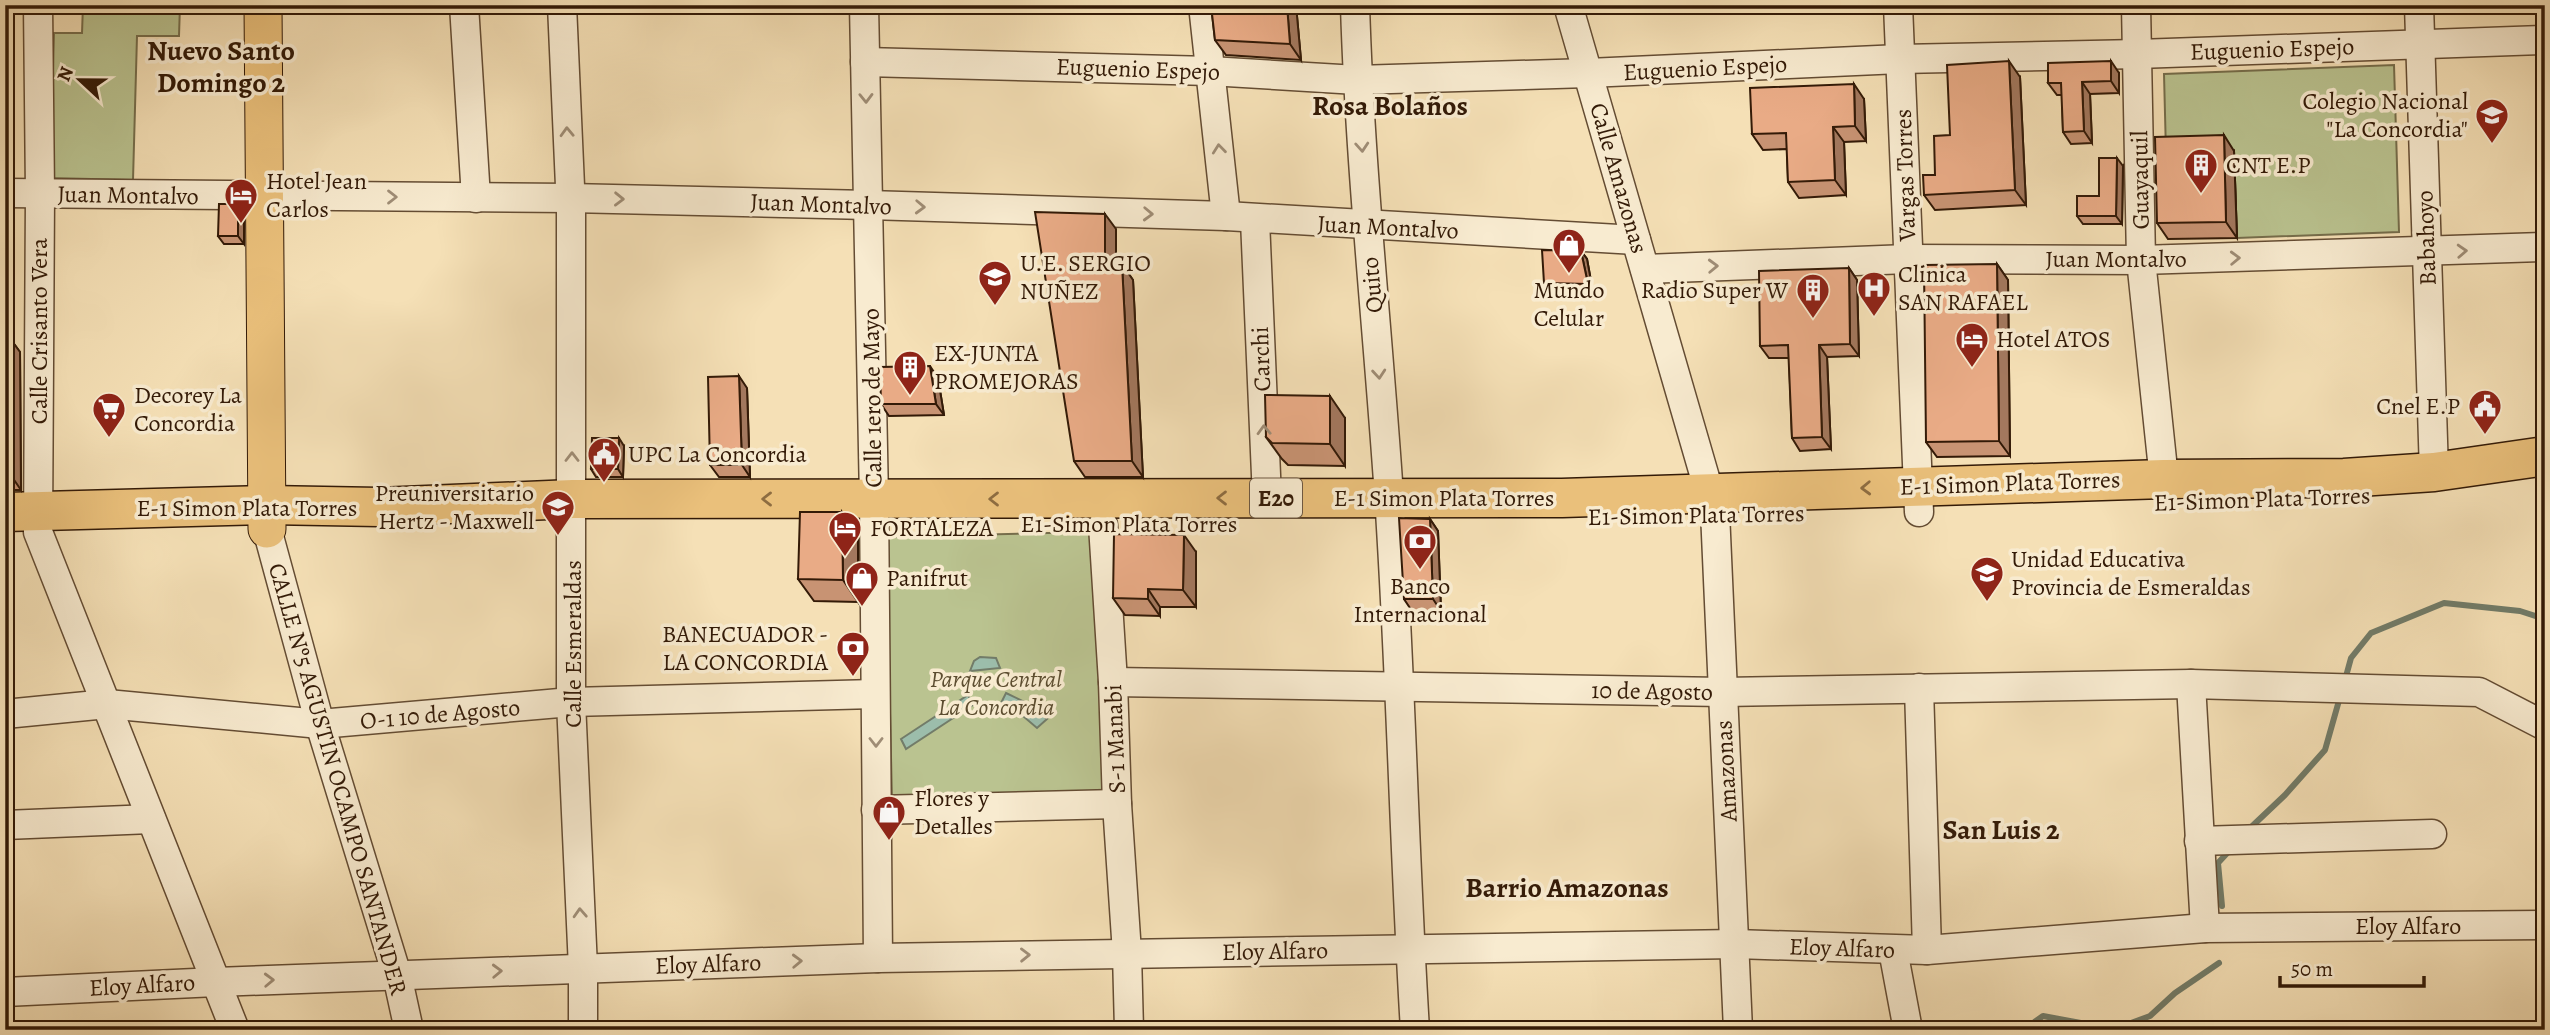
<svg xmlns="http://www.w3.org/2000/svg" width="2550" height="1035" font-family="Alegreya,serif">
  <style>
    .green { fill: #bac390; stroke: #766e4c; stroke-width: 2 }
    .water { fill: #9cbdab; stroke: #727c69; stroke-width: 2 }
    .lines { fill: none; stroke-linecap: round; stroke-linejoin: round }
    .stream { stroke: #727c69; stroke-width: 6 }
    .minor-casing { stroke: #644c33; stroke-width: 31 }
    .major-casing { stroke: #331a07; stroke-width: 39 }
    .highway-casing { stroke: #331a07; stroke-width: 41 }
    .minor { stroke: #f8ebd0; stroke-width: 28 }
    .major { stroke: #eac07b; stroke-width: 37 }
    .highway { stroke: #eac07b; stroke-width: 38 }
    .wall { fill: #c89373; stroke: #331a07; stroke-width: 2 }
    .shaded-wall { fill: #a3785e; stroke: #331a07; stroke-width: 2 }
    .building { fill: #e9ab86; stroke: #331a07; stroke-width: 2 }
    .oneway { stroke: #9f8d76 }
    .oneway2 { stroke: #8e6d41 }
    .labels { text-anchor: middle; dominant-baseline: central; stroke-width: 7; stroke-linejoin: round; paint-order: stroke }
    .shield { fill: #f8ebd0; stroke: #6e5943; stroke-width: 2 }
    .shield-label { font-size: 23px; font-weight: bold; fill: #331a07 }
    .street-label { font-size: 24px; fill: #331a07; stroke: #f8ebd0 }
    .poi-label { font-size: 24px; fill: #331a07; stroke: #f8ebd0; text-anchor: start }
    .park-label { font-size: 24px; font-style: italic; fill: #5c4d30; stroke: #f8ebd0 }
    .quarter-label { font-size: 28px; font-weight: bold; fill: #331a07; stroke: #f8ebd0 }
  </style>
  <rect width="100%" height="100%" fill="#f5e0b6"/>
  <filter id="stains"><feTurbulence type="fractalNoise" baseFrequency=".00286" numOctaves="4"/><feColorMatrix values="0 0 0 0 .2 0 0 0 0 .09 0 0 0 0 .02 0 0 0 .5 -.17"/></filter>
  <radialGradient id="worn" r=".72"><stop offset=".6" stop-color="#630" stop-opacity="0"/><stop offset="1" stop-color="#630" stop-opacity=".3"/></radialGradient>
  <g class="green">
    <rect x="5" y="5" width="8" height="168"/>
    <path d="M83,5h97l-1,31h-42l-4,144 -83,-2 4,-145h28z"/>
    <path d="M2394,65l5,167 -162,6 -3,-87 -68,2 -2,-79z"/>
    <path d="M1092,532l15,265 -215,4 -6,-264z"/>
  </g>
  <g class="water">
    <path d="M980,657l16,1 4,10 -30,3 4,-10z"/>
    <path d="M1006,693l25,12 16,14 -10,9 -14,-12 -23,-11z"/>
    <path d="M968,695l5,10 -67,44 -5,-10z"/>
  </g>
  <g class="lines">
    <g class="stream">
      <path d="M2345,680l6,-22 20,-25 73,-30 76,8 25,8"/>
      <path d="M2247,831l38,-36 40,-45 15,-53"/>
      <path d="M2222,906l-4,-43 12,-13"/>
      <path d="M2023,1030l20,-14 54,10h26l27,-10 25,-23 44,-30"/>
    </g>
    <defs>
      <g id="minor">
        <path d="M38,5l2,189 -2,338 197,498"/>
        <path d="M464,5l12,193"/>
        <path d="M562,5l9,204v493l12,266v62"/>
        <path d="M864,5l10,494 4,459"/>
        <path d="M1203,5l23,211"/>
        <path d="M1355,5c5,164 23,327 34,491 12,178 15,356 26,534"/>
        <path d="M1568,5l147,507 23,518"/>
        <path d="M1898,5l21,507"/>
        <path d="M2136,5l5,255 23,219"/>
        <path d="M2419,5l15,467"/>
        <path d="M865,62l345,9 147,9 231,-7 312,-14 238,-5 407,-14"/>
        <path d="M5,193l565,5 298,7 358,11 410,24"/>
        <path d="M1255,220l12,278"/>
        <path d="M1645,269l263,-10 233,1 404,-13"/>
        <path d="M1103,525l10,157 4,122 10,149 2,77"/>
        <path d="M267,529l53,195 77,251 12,55"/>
        <path d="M1113,682l610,10 468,-8 288,8 66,34"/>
        <path d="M2191,684l14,244"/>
        <path d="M1919,688l8,262"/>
        <path d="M5,714l102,-10 213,20 251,-22 304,-8"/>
        <path d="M876,810l241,-6"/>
        <path d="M5,825l146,-6"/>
        <path d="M2199,841l233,-7"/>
        <path d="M1893,950l15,80"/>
        <path d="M5,992l211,-10 662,-24 857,-14 192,6 278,-22 340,-3"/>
      </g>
      <path id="major" d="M263,5l4,524"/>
      <path id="highway" d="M5,512l262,-7 112,2 194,-8 989,-1 602,-19 180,-1 90,-6 111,-16"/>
    </defs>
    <use href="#minor" class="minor-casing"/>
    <use href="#major" class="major-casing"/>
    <use href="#highway" class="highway-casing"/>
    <use href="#minor" class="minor"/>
    <use href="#major" class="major"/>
    <use href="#highway" class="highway"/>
  </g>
  <g class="wall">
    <path d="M1211,5h85l5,55 -75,-5 -11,-15z"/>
    <path d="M2119,73v20l-29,1 2,49 -21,1 -8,-12 -1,-37h-5l-9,-12z"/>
    <path d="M2020,77l6,128 -91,5 -11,-15 11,-20 15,-40z"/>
    <path d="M1864,99l2,42 -22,1 2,53 -47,3 -11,-16 -1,-33 -24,1 -11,-16z"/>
    <path d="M2234,151l3,87 -69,1 -11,-16z"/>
    <path d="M2123,166l-1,58h-39l-6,-8 22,-20z"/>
    <path d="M244,212v32h-20l-6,-8z"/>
    <path d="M1116,229v35h6l11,16 10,197h-58l-11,-16z"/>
    <path d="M1581,251l6,8 6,33 -44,-1 -5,-8z"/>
    <path d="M1997,264l11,16 2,176 -73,1 -11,-15z"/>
    <path d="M1849,268l8,12 2,76 -32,1 4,92 -31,2 -8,-13 -3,-80h-20l-9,-12z"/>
    <path d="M5,337h4l11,15 1,138h-16z"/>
    <path d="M938,378l6,37 -55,1 -8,-12z"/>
    <path d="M747,388l3,89h-31l-9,-12z"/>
    <path d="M1345,418v48l-57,-1 -6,-6 -16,-22z"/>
    <path d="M624,446l-1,31h-27l-5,-8z"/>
    <path d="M1430,519l8,12 3,80h-29l-8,-12z"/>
    <path d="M858,535v67l-44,-1 -16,-22z"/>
    <path d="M1196,552v55h-36v9l-35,-1 -12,-17z"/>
  </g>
  <g class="shaded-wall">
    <path d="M1287,5h9l5,55 -11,-16z"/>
    <path d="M2009,61l11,16 6,128 -11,-15z"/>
    <path d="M2111,61l8,12v20l-8,-12z"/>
    <path d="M2082,82l8,12 2,49 -8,-12z"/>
    <path d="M1854,84l10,15 2,42 -11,-15z"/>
    <path d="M1833,127l11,15 2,53 -11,-15z"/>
    <path d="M2224,135l10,16 3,87 -11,-16z"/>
    <path d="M2117,158l6,8 -1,58 -6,-8z"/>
    <path d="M238,204l6,8v32l-6,-8z"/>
    <path d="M1105,214l11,15v50l-11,-15z"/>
    <path d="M1581,251l6,8 6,33 -5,-8z"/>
    <path d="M1122,264l11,16 10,197 -11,-16z"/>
    <path d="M1997,264l11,16 2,176 -11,-15z"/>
    <path d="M1849,268l8,12 2,76 -9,-12z"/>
    <path d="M9,337l11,15 1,138 -11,-16z"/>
    <path d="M1819,345l8,12 4,92 -9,-12z"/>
    <path d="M930,366l8,12 6,37 -8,-11z"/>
    <path d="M739,376l8,12 3,89 -8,-12z"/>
    <path d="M1330,396l15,22v48l-15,-22z"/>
    <path d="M619,438l5,8 -1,31 -5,-8z"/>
    <path d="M842,512l16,23v67l-15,-22z"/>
    <path d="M1430,519l8,12 3,80 -8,-12z"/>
    <path d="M1184,535l12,17v55l-13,-17z"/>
    <path d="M1148,589l12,18v9l-12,-17z"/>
  </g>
  <g class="building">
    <path d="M1211,5h76l3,39 -75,-4z"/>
    <path d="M2009,61l6,129 -91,5 -1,-20h12l-1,-39 16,-1 -3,-70z"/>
    <path d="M2111,61v20l-29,1 2,49 -21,1 -2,-49h-13v-20z"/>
    <path d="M1854,84l1,42 -22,1 2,53 -47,2 -2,-49 -34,1 -2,-46z"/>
    <path d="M2224,135l2,87 -69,1 -2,-86z"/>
    <path d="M2099,158h18l-1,58h-39v-20h22z"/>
    <path d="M219,204h19v32h-20z"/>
    <path d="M1035,212l70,2v50h17l10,197h-58z"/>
    <path d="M1542,250l39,1 7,33 -44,-1z"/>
    <path d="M1997,264l2,177 -73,1 -2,-177z"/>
    <path d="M1849,268l1,76 -31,1 3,92 -30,1 -4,-93 -28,1 -1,-75z"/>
    <path d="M5,337h4l1,137h-5z"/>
    <path d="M930,366l6,38h-55l-1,-37z"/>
    <path d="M739,376l3,89h-32l-2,-88z"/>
    <path d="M1265,395l65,1v48l-58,-1 -6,-6z"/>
    <path d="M592,438h27l-1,31h-27z"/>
    <path d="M800,512h42l1,68 -45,-1z"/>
    <path d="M1399,518l31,1 3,80h-29z"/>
    <path d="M1114,534l70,1 -1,55 -35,-1v10l-35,-1z"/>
  </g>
  <defs><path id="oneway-chevron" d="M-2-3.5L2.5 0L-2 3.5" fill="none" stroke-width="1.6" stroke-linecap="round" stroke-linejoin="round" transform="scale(1.75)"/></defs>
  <g class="oneway">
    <use href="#oneway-chevron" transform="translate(866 98) rotate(89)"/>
    <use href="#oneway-chevron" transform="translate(567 132) rotate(-92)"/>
    <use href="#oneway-chevron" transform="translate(1362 147) rotate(86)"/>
    <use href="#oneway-chevron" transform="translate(1219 149) rotate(-96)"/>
    <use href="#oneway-chevron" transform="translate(392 197)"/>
    <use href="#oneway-chevron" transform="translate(619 199) rotate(1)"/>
    <use href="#oneway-chevron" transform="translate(920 207) rotate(2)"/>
    <use href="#oneway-chevron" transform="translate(1148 214) rotate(2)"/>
    <use href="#oneway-chevron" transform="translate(2462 251) rotate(-3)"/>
    <use href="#oneway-chevron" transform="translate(2235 258) rotate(-2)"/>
    <use href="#oneway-chevron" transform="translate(1713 266) rotate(-2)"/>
    <use href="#oneway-chevron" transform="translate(1379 374) rotate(85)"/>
    <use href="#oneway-chevron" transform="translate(1264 430) rotate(-92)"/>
    <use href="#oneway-chevron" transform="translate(572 457) rotate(-90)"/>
    <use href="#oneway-chevron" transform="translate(876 742) rotate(90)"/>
    <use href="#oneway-chevron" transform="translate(580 913) rotate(-93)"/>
    <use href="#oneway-chevron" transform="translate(1025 955) rotate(-1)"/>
    <use href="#oneway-chevron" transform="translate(797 961) rotate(-2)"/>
    <use href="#oneway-chevron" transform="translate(497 971) rotate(-2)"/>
    <use href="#oneway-chevron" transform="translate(269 980) rotate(-2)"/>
  </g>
  <g class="oneway2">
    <use href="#oneway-chevron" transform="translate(1866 488) rotate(178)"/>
    <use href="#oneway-chevron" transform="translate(1222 498) rotate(180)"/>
    <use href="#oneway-chevron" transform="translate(767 499) rotate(180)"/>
    <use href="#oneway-chevron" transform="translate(994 499) rotate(180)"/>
  </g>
  <defs>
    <symbol id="school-pin" viewBox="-11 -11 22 30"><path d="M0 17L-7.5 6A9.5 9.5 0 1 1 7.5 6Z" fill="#8f2418" stroke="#f8ebd0"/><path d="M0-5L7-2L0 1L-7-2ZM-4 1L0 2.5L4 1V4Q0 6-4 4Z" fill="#fff"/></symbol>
    <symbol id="building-pin" viewBox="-11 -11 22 30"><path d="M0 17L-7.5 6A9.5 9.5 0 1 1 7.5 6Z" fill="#8f2418" stroke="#f8ebd0"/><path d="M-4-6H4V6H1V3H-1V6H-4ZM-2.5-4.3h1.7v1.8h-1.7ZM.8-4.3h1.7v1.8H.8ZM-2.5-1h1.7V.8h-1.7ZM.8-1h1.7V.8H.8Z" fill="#fff"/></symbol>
    <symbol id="hotel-pin" viewBox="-11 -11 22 30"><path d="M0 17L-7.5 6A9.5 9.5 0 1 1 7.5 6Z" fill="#8f2418" stroke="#f8ebd0"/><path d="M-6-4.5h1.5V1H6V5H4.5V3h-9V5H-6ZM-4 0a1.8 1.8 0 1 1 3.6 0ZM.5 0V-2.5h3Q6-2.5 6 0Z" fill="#fff"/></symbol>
    <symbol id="shop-pin" viewBox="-11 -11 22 30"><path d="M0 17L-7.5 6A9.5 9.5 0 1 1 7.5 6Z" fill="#8f2418" stroke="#f8ebd0"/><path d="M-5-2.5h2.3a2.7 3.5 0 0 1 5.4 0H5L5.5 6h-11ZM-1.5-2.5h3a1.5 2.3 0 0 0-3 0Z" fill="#fff"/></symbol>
    <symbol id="hospital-pin" viewBox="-11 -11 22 30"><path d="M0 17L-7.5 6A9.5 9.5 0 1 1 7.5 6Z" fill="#8f2418" stroke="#f8ebd0"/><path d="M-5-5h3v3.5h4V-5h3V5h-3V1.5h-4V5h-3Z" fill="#fff"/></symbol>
    <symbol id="civic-pin" viewBox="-11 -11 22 30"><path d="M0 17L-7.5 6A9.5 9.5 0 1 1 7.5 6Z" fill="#8f2418" stroke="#f8ebd0"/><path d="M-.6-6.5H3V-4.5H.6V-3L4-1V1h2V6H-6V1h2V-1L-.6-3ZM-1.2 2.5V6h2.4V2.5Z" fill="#fff"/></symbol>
    <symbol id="supermarket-pin" viewBox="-11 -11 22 30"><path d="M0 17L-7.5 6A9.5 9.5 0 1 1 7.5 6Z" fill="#8f2418" stroke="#f8ebd0"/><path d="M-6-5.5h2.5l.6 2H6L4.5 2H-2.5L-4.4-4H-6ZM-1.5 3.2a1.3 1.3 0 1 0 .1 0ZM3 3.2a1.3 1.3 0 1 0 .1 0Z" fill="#fff"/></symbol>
    <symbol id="bank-pin" viewBox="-11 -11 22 30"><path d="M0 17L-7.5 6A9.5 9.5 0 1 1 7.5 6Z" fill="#8f2418" stroke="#f8ebd0"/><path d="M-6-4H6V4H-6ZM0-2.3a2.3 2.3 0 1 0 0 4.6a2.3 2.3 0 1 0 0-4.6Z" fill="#fff"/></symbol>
  </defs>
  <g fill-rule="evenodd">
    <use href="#school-pin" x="2473" y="96" width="38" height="52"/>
    <use href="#building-pin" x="2182" y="146" width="38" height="52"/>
    <use href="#hotel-pin" x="222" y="176" width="38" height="52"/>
    <use href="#shop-pin" x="1550" y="226" width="38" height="52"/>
    <use href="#school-pin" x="976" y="258" width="38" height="52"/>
    <use href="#hospital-pin" x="1855" y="269" width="38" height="52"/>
    <use href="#building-pin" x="1794" y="271" width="38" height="52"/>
    <use href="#hotel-pin" x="1953" y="320" width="38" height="52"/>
    <use href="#building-pin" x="891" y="348" width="38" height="52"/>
    <use href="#civic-pin" x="2466" y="387" width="38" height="52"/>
    <use href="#supermarket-pin" x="90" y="390" width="38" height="52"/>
    <use href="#civic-pin" x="585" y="435" width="38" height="52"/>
    <use href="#school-pin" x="539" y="488" width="38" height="52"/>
    <use href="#hotel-pin" x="826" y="509" width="38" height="52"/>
    <use href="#bank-pin" x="1401" y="522" width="38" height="52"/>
    <use href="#school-pin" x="1968" y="554" width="38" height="52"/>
    <use href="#shop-pin" x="843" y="559" width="38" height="52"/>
    <use href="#bank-pin" x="834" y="629" width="38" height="52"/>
    <use href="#shop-pin" x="870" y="793" width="38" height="52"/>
  </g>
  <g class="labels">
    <rect class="shield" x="1250" y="478.5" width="52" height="39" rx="5"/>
    <g class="shield-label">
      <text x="1276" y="498">E20</text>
    </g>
    <g class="street-label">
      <text transform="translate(2272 49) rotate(-2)">Euguenio Espejo</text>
      <text transform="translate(1705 68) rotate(-3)">Euguenio Espejo</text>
      <text transform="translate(1138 69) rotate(2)">Euguenio Espejo</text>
      <text transform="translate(1905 175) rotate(-92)">Vargas Torres</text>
      <text transform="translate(1619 178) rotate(74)">Calle Amazonas</text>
      <text transform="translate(2140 180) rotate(-91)">Guayaquil</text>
      <text transform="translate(128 195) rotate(1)">Juan Montalvo</text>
      <text transform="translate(821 204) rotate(2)">Juan Montalvo</text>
      <text transform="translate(1388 227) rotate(3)">Juan Montalvo</text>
      <text transform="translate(2426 238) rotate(-92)">Babahoyo</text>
      <text x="2116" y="259">Juan Montalvo</text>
      <text transform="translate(1372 285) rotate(-95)">Quito</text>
      <text transform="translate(39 331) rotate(-90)">Calle Crisanto Vera</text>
      <text transform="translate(1261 359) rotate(-92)">Carchi</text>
      <text transform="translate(872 398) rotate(-91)">Calle 1ero de Mayo</text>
      <text transform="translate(2010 483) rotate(-2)">E-1 Simon Plata Torres</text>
      <text x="1444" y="498">E-1 Simon Plata Torres</text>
      <text transform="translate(2262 499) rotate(-2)">E1-Simon Plata Torres</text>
      <text x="247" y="508">E-1 Simon Plata Torres</text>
      <text transform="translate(1696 515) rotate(-1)">E1-Simon Plata Torres</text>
      <text x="1129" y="524">E1-Simon Plata Torres</text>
      <text transform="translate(573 644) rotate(-90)">Calle Esmeraldas</text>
      <text transform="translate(1652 691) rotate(1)">10 de Agosto</text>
      <text transform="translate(440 714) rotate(-5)">O-1 10 de Agosto</text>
      <text transform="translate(1115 739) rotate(-92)">S-1 Manabi</text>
      <text transform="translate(1726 771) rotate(-93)">Amazonas</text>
      <text transform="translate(338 779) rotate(74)">CALLE Nº5 AGUSTIN OCAMPO SANTANDER</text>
      <text x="2408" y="926">Eloy Alfaro</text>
      <text transform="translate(1842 948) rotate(2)">Eloy Alfaro</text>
      <text transform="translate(1275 951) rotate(-1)">Eloy Alfaro</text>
      <text transform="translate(708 964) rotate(-2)">Eloy Alfaro</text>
      <text transform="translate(142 985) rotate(-3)">Eloy Alfaro</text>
    </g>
    <g class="poi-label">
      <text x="2468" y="101" text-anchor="end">Colegio Nacional<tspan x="2468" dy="28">"La Concordia"</tspan></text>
      <text x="2226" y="165">CNT E.P</text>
      <text x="266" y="181">Hotel Jean<tspan x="266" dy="28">Carlos</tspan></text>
      <text x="1020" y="263">U.E. SERGIO<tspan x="1020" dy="28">NUÑEZ</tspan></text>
      <text x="1898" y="274">Clinica<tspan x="1898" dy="28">SAN RAFAEL</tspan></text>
      <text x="1569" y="290" text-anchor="middle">Mundo<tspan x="1569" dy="28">Celular</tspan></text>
      <text x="1788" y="290" text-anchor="end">Radio Super W</text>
      <text x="1996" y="339">Hotel ATOS</text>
      <text x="934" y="353">EX-JUNTA<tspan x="934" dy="28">PROMEJORAS</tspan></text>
      <text x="134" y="395">Decorey La<tspan x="134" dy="28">Concordia</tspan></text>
      <text x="2460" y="406" text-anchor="end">Cnel E.P</text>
      <text x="628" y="454">UPC La Concordia</text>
      <text x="534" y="493" text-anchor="end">Preuniversitario<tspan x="534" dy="28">Hertz - Maxwell</tspan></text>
      <text x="870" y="528">FORTALEZA</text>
      <text x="2011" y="559">Unidad Educativa<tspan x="2011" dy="28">Provincia de Esmeraldas</tspan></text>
      <text x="886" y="578">Panifrut</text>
      <text x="1420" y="586" text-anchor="middle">Banco<tspan x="1420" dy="28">Internacional</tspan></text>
      <text x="828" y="634" text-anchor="end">BANECUADOR -<tspan x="828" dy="28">LA CONCORDIA</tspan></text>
      <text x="914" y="798">Flores y<tspan x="914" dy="28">Detalles</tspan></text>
    </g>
    <g class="park-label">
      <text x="996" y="679">Parque Central<tspan x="996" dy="28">La Concordia</tspan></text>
    </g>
    <g class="quarter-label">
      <text x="221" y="51">Nuevo Santo<tspan x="221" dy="32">Domingo 2</tspan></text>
      <text x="1390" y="106">Rosa Bolaños</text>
      <text x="2001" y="830">San Luis 2</text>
      <text x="1567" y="888">Barrio Amazonas</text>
    </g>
  </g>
  <rect width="2550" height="1035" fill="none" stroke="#f5e0b6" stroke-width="28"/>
  <rect x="7" y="7" width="2536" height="1021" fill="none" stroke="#331a07" stroke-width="3.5"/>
  <rect x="14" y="14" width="2522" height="1007" fill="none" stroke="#331a07" stroke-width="2"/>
  <g transform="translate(80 80) rotate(292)" stroke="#f8ebd0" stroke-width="5" paint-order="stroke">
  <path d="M0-5L12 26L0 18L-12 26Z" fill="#331a07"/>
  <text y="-10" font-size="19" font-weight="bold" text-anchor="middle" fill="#331a07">N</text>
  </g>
  <path d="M2280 976v10h144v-10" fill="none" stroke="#331a07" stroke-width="3.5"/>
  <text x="2291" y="976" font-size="21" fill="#331a07" stroke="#f8ebd0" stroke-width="5" paint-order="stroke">50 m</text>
  <rect width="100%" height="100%" filter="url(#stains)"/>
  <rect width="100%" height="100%" fill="url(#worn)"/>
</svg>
